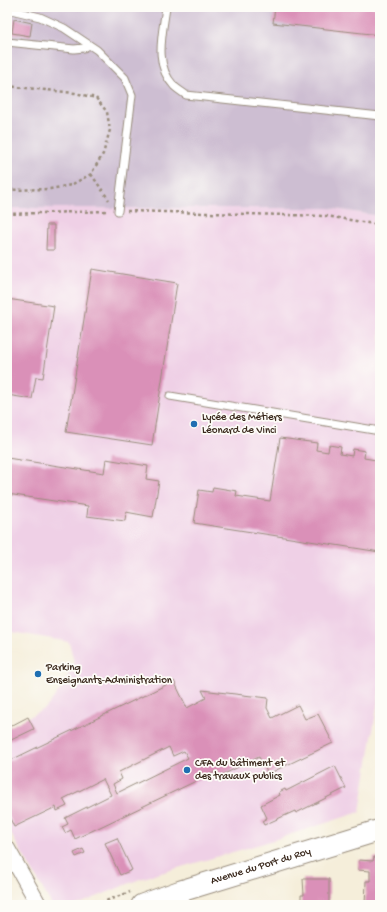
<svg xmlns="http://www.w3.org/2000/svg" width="387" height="912" font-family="'Gochi Hand',sans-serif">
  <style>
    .built { fill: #efd0e6 }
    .industrial { fill: #cdbed2 }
    .building { fill: #da90b8; fill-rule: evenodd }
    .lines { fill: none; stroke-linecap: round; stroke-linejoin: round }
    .lane-casing { stroke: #988c7c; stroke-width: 9 }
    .street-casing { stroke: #988c7c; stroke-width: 17 }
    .secondary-casing { stroke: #988c7c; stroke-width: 23 }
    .path { stroke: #988c7c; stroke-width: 2.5; stroke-dasharray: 3 3; stroke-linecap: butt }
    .lane { stroke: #fff; stroke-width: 7 }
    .street { stroke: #fff; stroke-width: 15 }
    .secondary { stroke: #fff; stroke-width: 21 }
    .poi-dot { fill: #1f6fb2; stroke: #fdfcf7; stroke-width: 1.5 }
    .labels { text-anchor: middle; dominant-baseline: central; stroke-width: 3.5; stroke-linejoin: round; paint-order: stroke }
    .poi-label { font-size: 11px; fill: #3b2a1e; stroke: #fdfcf7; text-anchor: start }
    .street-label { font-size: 11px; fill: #3b2a1e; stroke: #fdfcf7 }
  </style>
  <rect width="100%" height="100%" fill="#fdfcf7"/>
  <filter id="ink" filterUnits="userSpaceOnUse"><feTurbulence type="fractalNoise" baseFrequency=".025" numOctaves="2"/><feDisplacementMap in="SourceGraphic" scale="8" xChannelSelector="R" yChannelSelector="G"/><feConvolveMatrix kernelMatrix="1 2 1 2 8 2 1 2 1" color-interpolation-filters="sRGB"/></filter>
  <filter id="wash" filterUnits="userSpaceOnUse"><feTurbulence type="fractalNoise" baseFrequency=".012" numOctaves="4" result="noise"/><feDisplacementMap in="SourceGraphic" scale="16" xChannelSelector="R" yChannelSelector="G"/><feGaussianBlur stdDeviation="0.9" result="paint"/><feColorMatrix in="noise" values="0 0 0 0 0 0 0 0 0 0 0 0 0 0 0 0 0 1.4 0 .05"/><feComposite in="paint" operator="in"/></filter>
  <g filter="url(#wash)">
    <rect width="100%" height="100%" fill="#f5eeda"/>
    <path class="built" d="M7,208h322l51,8v471l-20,125 -96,31 -124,36 -63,26h-25l-45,-78v-99l39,-20 17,-22 11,-24 -5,-20 -62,-11z"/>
    <path class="industrial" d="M7,7h373v209l-51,-8h-322z"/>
    <g id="blocks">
      <g class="building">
        <path d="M275,7h105v28l-107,-12z"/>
        <path d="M14,19l18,4 -2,13 -18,-3z"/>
        <path d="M47,225h7v25h-8z"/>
        <path d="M92,269l85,14 -25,162 -86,-13z"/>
        <path d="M7,299l47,7 -11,72 -7,-1 -4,22 -25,-4z"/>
        <path d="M280,438l37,5 -1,7 12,2 1,-7 12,2 -1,7 12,2 1,-7 12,2 -1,7 12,2 1,-7h3v99l-186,-29 5,-33 13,2 1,-5 24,4 -1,5 34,5z"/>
        <path d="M7,458l97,15 2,-14 42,7 -2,13 13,2 -6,36 -27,-5 -1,9 -38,-5 1,-10 -81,-12z"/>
        <path d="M174,681l13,27 19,-10 -4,-8 66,8 -1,10 5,10 26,-13 7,14 13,-5 15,29 -65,31 -9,-17 -39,19 -3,-5 -142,68 -4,-9 -6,3 -3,-6 6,-3 -3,-6 46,-23 -8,-16 -40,20 4,7 -10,5 -1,-4 -42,20 -7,-15v-50zM169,747l4,9 11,-5 4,7 -71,35 -4,-9 9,-5 -3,-7z"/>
        <path d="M28,717l6,12 -27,13v-14z"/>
        <path d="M335,766l11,22 -50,25 -1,-2 -31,14 -2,-4 5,-3 -6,-13 19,-10 -1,-3 6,-3 1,2z"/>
        <path d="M117,838l15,32 -12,5 -15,-32z"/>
        <path d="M83,849l2,4 -9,4 -2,-4z"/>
        <path d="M374,857l6,1v47l-15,-1 1,-23h4v-10l-12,-1 1,-10 14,1z"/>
        <path d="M303,879h26v25l-28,1v-10h3z"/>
      </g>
    </g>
  </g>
  <g filter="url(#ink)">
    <use href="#blocks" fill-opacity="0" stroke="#988c7c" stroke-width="1"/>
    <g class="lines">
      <defs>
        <g id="lane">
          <path d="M166,7c-3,26 -13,57 8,79 3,3 8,6 12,9l194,21"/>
          <path d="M7,9l33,8 24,11 33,22 28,28 7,17 -14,116"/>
          <path d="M7,42l67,7 10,-1 5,-3"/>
          <path d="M170,396l210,35"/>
        </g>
        <path id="street" d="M7,848l32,57"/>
        <g id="secondary">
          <path id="s1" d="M142,905l39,-14 199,-61"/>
        </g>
      </defs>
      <use href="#lane" class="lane-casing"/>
      <use href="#street" class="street-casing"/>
      <use href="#secondary" class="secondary-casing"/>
      <g class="path">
        <path d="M7,86l68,7 21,5 11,14 3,18 -7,24 -12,20 -20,11 -21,4 -43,1"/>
        <path d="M91,174l18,26"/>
        <path d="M127,211l199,5 54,9"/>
        <path d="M7,214l101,-3"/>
        <path d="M95,905l35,-13"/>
      </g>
      <use href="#lane" class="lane"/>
      <use href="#street" class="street"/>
      <use href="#secondary" class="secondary"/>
    </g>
  </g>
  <g class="poi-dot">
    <circle cx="194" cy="424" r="4"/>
    <circle cx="38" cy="674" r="4"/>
    <circle cx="187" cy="770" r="4"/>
  </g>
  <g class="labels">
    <g class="poi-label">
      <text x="202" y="418">Lycée des Métiers<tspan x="202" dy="13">Léonard de Vinci</tspan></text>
      <text x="46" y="668">Parking<tspan x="46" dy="13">Enseignants-Administration</tspan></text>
      <text x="195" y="764">CFA du bâtiment et<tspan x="195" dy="13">des travaux publics</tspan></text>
    </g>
    <g class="street-label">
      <text stroke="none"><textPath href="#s1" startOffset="125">Avenue du Port du Roy</textPath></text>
    </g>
  </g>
  <rect width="387" height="912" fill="none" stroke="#fdfcf7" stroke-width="24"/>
</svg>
